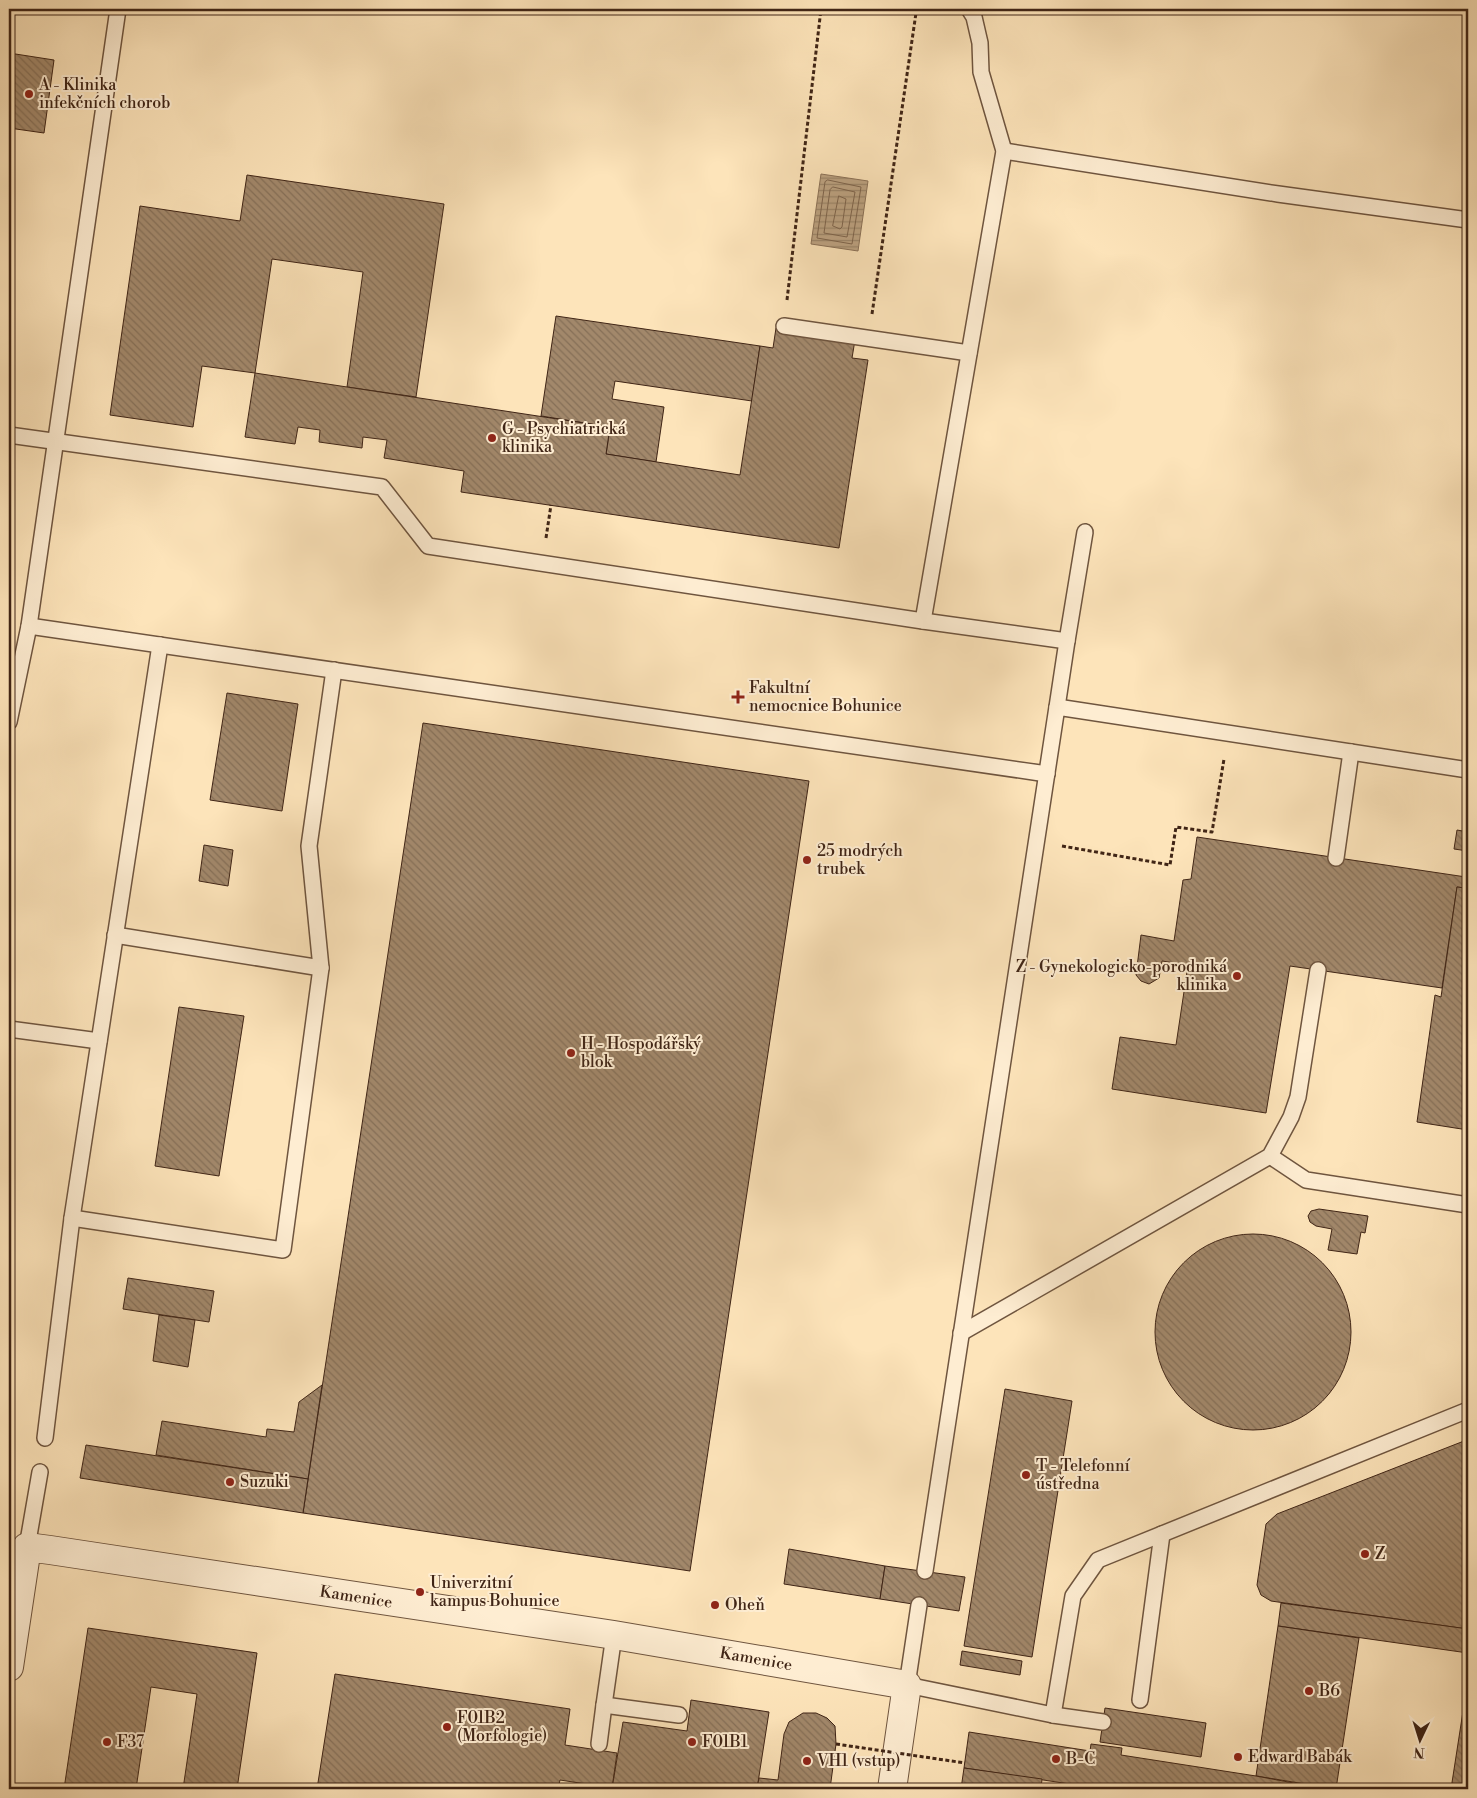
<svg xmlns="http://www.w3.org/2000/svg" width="1477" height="1798" font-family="'Libre Bodoni',serif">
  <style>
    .water { fill: url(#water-rules); stroke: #8b7157 }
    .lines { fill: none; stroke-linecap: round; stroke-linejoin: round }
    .shore { stroke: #7e644c; stroke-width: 1 }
    .building { fill: url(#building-back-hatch); stroke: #402516 }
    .service-casing { stroke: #6f553f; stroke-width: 18 }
    .minor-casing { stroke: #6f553f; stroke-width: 30 }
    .path { stroke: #402516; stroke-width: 3; stroke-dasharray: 4 2.5; stroke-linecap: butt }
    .service { stroke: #feedd2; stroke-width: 15 }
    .minor { stroke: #feedd2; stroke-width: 28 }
    .path-bridge { stroke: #402516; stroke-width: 3; stroke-dasharray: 4 2.5; stroke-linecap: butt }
    .poi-dot { fill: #8f2418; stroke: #feedd2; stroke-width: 2 }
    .labels { text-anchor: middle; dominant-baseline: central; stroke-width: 4; stroke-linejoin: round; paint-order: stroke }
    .poi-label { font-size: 16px; fill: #402516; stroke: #feedd2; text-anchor: start }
    .street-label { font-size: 16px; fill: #402516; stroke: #feedd2 }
  </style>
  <defs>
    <pattern id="water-rules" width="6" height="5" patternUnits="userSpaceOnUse" patternTransform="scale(1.25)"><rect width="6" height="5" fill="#bda382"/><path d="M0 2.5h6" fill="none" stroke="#9b8569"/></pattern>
    <pattern id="building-back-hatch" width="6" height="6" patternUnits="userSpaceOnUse" patternTransform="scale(1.25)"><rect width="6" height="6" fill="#a2886b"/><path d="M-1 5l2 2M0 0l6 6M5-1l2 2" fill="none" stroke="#856f57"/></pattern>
  </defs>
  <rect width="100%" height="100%" fill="#fde4ba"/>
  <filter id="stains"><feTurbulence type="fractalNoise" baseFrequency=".004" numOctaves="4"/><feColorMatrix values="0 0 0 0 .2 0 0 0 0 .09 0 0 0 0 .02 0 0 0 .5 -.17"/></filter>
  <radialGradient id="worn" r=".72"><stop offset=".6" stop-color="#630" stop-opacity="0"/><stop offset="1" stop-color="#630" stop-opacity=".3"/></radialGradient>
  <path class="water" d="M821,174l47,7 -10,70 -47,-7z"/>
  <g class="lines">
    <g class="shore">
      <path d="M828,180l33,7 -9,57 -35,-6 8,-56z"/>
      <path d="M833,187l22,5 -8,45 -23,-4 6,-43z"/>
      <path d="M839,196l7,3 -4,28 -2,2 -7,-3z"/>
    </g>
  </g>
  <g class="building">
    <path d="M9,53l45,7 -10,73 -35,-5z"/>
    <path d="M247,175l197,29 -28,193 -69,-10 16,-115 -91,-13 -17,114 -53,-7 -9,61 -83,-12 30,-209 100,15z"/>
    <path d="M556,316l204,30 -8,55 -137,-20 -3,18 52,8 -8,55 -50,-8 4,-27 -69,-11z"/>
    <path d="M776,328l79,12 -3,18 16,2 -29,188 -378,-56 3,-21 -80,-13 3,-18 -24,-3 -1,11 -43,-6 1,-12 -22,-3 -3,17 -50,-7 10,-64 355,54 -4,27 134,21 20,-129 13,2z"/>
    <path d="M227,693l71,11 -16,107 -72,-11z"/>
    <path d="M423,723l386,58 -119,790 -387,-58z"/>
    <path d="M1457,830l11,2v19l-14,-2z"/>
    <path d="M1197,837l269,40 -1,11 -8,-1 -15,101 -152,-22 -24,147 -154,-24 8,-52 56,8 12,-80 -26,-4 -3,17 -10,6 -8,-3 -5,-6 5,-40 33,6 9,-61 8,-1z"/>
    <path d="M204,845l29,5 -5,36 -29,-5z"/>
    <path d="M1468,863v267l-51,-8 18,-127 6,2 16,-110 8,1z"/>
    <path d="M179,1007l65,9 -25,160 -64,-10z"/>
    <path d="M1319,1209l49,7 -3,17 -4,-1 -4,22 -29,-4 4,-21 -16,-3 -6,-4 -2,-6 3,-5z"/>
    <circle cx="1253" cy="1332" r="98"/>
    <path d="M128,1278l86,13 -5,31 -86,-13z"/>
    <path d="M159,1315l36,5 -7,47 -35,-6z"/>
    <path d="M322,1385l-14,94 -152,-24 6,-34 104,16 1,-8 27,3 5,-30z"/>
    <path d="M1005,1389l67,12 -40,256 -68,-11z"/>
    <path d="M1464,1441l4,1 -1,187 -196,-28 -10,-6 -4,-10 9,-61 11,-10z"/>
    <path d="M86,1445l222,34 -5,34 -223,-35z"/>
    <path d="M789,1549l96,17 -5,33 -96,-15z"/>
    <path d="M885,1566l80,11 -6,34 -79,-12z"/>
    <path d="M1281,1603l187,26v24l-190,-27z"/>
    <path d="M1278,1626l81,12 -23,151 -80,-13z"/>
    <path d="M88,1628l169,25 -20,136h-54l14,-95 -46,-7 -15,102h-72z"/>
    <path d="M962,1651l60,10 -2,14 -60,-10z"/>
    <path d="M335,1674l235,35 -5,36 52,8 -5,35 -52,-8 -2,9h-241z"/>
    <path d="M1468,1679v110h-17z"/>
    <path d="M691,1700l78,12 -12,77h-145l11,-67 64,9z"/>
    <path d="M1105,1708l101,15 -5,34 -101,-15z"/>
    <path d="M803,1713h13l11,5 8,8 1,18 -6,45h-73l2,-11 19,2 6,-46 5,-12z"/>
    <path d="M969,1732l121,19 1,-7 31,4 -1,7 135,21 70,13h-243v-3l-119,-18z"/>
    <path d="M964,1768l78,11 -1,10h-80z"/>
  </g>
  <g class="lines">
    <defs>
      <g id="service">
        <path d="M1004,151l274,43 190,26"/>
        <path d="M784,326l185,27"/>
        <path d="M9,435l373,52 46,59 495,75 144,20 -10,66"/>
        <path d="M923,621l81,-470 -23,-79 -1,-29 -6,-26 -5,-8"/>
        <path d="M29,626l1018,148"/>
        <path d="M1067,641l18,-109"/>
        <path d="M9,722l20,-96 89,-617"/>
        <path d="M1336,858l15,-106"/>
        <path d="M115,935l206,33"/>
        <path d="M9,1029l90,12"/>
        <path d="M1270,1156l36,24 162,25"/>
        <path d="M72,1218l211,32 38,-282 -12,-122 25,-176"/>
        <path d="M961,1333l309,-177 21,-39 7,-20 20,-127"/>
        <path d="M45,1438l27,-220 88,-573"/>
        <path d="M27,1547l13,-75"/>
        <path d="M925,1571l132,-864 411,63"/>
        <path d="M919,1605l-12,80 146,30 50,7"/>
        <path d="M1140,1700l22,-166"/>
        <path d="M604,1705l10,-70"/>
        <path d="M1053,1715l20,-119 25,-36 370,-150"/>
        <path d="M599,1744l5,-39 75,10"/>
      </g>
      <path id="minor" d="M9,1667l18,-120 23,3 564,85 293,50 -15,104"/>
    </defs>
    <use href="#service" class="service-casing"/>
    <use href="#minor" class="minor-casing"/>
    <g class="path">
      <path d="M787,300l34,-291"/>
      <path d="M872,314l44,-301"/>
      <path d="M546,538l5,-33"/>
      <path d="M1062,846l108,19 6,-38 36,5 12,-73"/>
    </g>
    <use href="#service" class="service"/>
    <use href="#minor" class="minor"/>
    <path class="path-bridge" d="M836,1744l129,19"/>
  </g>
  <g class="poi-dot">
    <circle cx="29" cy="94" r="5"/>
    <circle cx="492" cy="438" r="5"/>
    <path d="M735.5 689.5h5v5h5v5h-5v5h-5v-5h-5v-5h5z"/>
    <circle cx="807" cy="860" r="5"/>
    <circle cx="1237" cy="976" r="5"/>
    <circle cx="571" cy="1053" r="5"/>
    <circle cx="1026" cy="1475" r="5"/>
    <circle cx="230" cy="1482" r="5"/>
    <circle cx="1365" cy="1554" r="5"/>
    <circle cx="420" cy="1592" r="5"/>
    <circle cx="715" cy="1605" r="5"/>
    <circle cx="1309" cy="1691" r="5"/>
    <circle cx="447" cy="1727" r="5"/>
    <circle cx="107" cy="1742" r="5"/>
    <circle cx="692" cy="1742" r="5"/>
    <circle cx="1238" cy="1757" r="5"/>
    <circle cx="1056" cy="1759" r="5"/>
    <circle cx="807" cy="1761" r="5"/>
  </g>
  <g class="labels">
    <g class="poi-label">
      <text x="39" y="85">A - Klinika<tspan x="39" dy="18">infekčních chorob</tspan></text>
      <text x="502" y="429">G - Psychiatrická<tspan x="502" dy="18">klinika</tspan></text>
      <text x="749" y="688">Fakultní<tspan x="749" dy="18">nemocnice Bohunice</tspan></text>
      <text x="817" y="851">25 modrých<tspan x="817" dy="18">trubek</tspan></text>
      <text x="1227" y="967" text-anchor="end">Z - Gynekologicko-porodniká<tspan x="1227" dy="18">klinika</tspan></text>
      <text x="581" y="1044">H - Hospodářský<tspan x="581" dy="18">blok</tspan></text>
      <text x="1036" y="1466">T - Telefonní<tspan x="1036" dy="18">ústředna</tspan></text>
      <text x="240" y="1482">Suzuki</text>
      <text x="1375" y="1554">Z</text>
      <text x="430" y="1583">Univerzitní<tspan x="430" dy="18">kampus Bohunice</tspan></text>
      <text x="725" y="1605">Oheň</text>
      <text x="1319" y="1691">B6</text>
      <text x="457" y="1718">F01B2<tspan x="457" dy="18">(Morfologie)</tspan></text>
      <text x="117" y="1742">F37</text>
      <text x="702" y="1742">F01B1</text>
      <text x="1248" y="1757">Edward Babák</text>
      <text x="1066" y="1759">B-C</text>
      <text x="817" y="1761">VH1 (vstup)</text>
    </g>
    <g class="street-label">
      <text transform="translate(356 1597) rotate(9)">Kamenice</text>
      <text transform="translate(756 1659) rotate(10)">Kamenice</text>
    </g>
  </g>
  <rect width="1477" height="1798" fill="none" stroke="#fde4ba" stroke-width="30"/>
  <rect x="10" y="10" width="1457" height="1778" fill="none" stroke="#402516" stroke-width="2.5"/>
  <rect x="15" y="15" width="1447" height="1768" fill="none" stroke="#402516"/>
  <g transform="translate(1420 1740) rotate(184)" stroke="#feedd2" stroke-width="4" paint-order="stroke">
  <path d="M0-4L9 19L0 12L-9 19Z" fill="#402516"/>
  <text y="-8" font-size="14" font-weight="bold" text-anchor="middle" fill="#402516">N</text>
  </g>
  <rect width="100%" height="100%" filter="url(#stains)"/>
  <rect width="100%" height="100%" fill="url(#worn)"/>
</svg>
